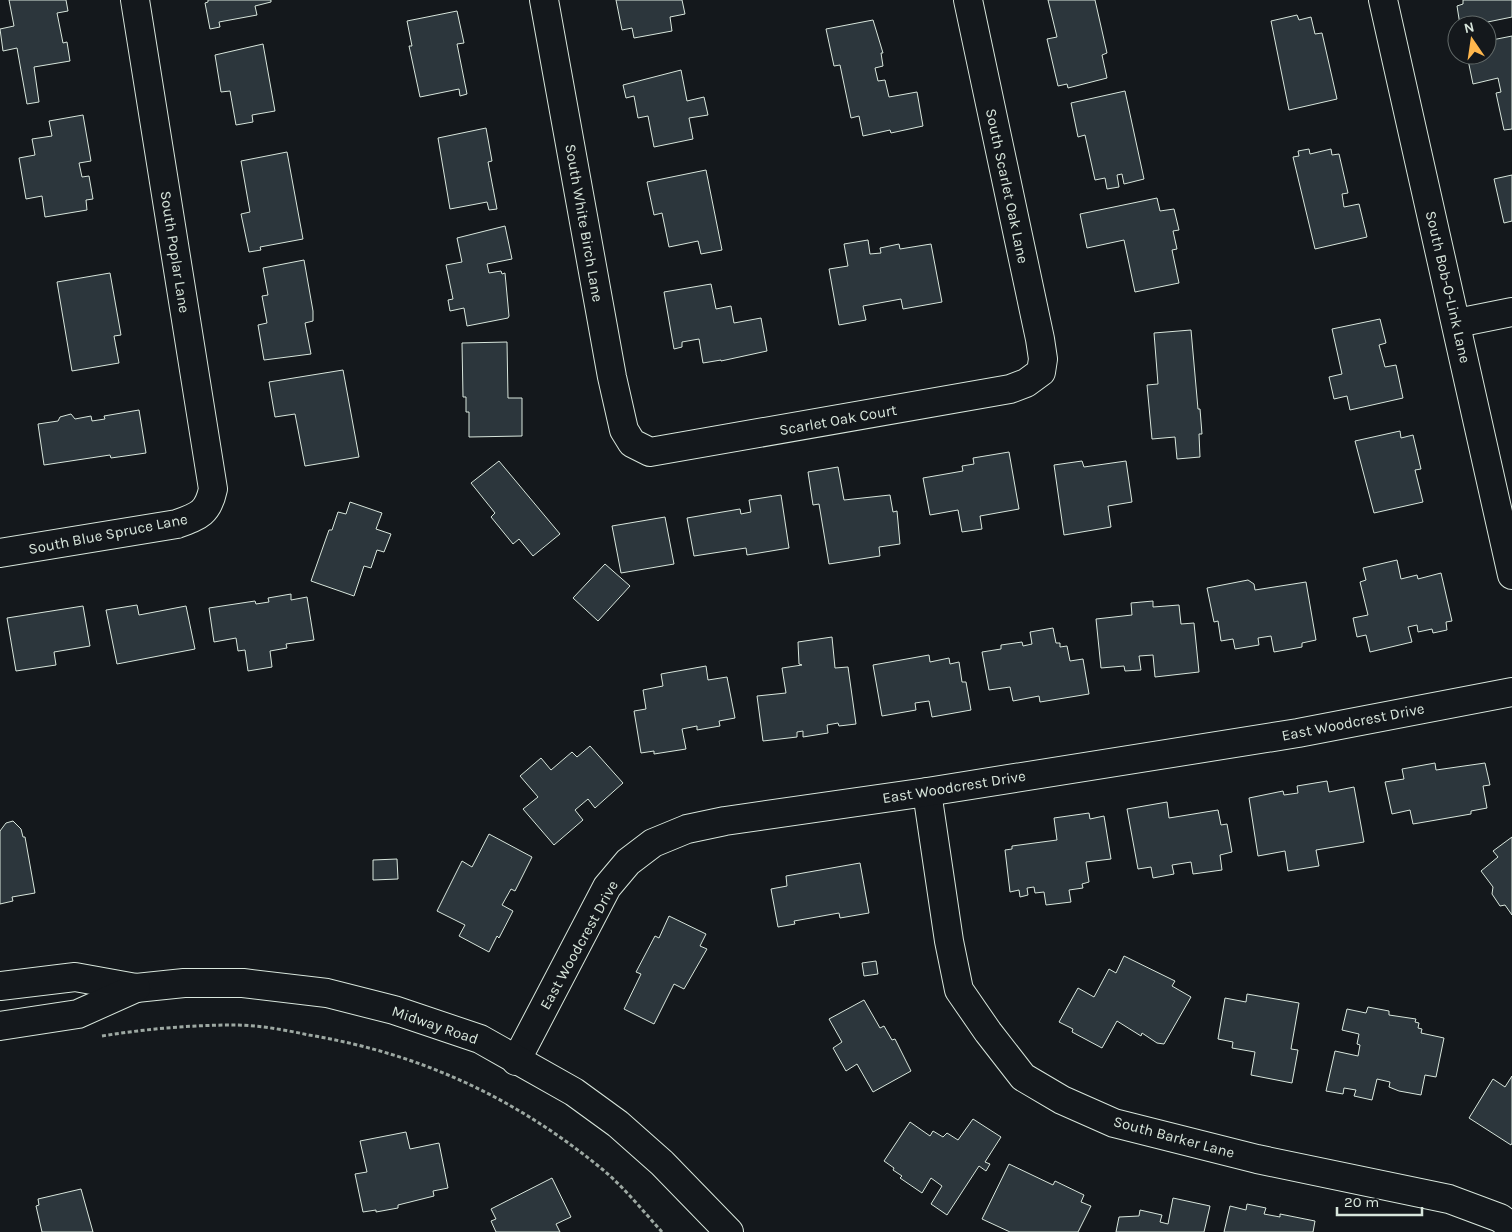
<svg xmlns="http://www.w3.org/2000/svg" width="1512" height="1232" font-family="Karla,sans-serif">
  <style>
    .building { fill: #2c363c; stroke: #d8e6dc }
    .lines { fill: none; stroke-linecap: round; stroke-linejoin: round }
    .minor-casing { stroke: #d8e6dc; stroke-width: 30 }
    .major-casing { stroke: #d8e6dc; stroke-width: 30 }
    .path { stroke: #9da8a2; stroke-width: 3; stroke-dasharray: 4 2.5; stroke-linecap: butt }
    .minor { stroke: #14181c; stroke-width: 28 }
    .major { stroke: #14181c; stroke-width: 28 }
    .labels { text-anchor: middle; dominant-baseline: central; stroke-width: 4; stroke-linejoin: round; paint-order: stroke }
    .street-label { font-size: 15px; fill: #d8e6dc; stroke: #14181c }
  </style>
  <rect width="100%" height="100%" fill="#14181c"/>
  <g class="building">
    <path d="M9,0h57l2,11 -11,2 6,30 4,-1 3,19 -36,6 5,35 -12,2 -10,-56 -14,3 -3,-22 14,-3z"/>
    <path d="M208,0h63v2l-16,4 2,9 -38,7 1,5 -10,2 -5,-26 3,-1z"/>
    <path d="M616,0h66l3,14 -15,3 2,14 -38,7 -2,-10 -10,2z"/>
    <path d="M1048,0h47l12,53 -5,2 5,23 -39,10 -1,-4 -9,2 -11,-47 10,-2z"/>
    <path d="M1463,0h49v17l-39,8h-13l-3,-19 6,-2z"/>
    <path d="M457,11l7,32 -7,1 10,50 -7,2 -1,-7 -39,8 -11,-51h3l-5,-25z"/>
    <path d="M1297,15l2,5 12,-3 4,17 7,-1 15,66 -48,11 -18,-89z"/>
    <path d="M873,20l10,33h-2l2,13 -8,2 3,13 7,-1 4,17 28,-5 6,34 -32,7 -1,-3 -27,6 -4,-20 -8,2 -11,-53 -6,1 -8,-37z"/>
    <path d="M1512,36v93l-8,1 -8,-37 5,-1 -3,-14 -25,6 -6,-29h20v-14z"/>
    <path d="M263,44l12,67 -23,4 1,7 -17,3 -6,-34 -9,1 -6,-37z"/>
    <path d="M681,70l6,31 17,-4 4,18 -19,3 4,21 -39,8 -6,-31 -10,2 -4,-22 -8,2 -3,-13z"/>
    <path d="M1125,91l19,88 -20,5 -2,-10 -5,1 2,12 -12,2 -2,-11 -10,2 -10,-45 -7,2 -7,-34z"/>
    <path d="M83,115l8,46 -12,2 3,14 7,-1 4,23 -7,1 1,10 -42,7 -3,-21 -16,3 -7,-41 16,-3 -3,-16 20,-3 -3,-15z"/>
    <path d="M486,128l6,33 -4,1 9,47 -8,1 -2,-8 -37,7 -12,-71z"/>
    <path d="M1309,149l1,5 21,-5 1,6 7,-1 9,39 -6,1 2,13 15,-3 8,33 -52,12 -22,-92 6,-1 -1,-5z"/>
    <path d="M287,152l16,87 -43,8 1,3 -12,2 -8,-38 9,-2 -9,-51z"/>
    <path d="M706,170l16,80 -21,4 -3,-13 -29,6 -7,-34 -8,2 -7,-33z"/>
    <path d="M1512,175v46l-8,2 -10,-44z"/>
    <path d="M1157,198l3,13 14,-2 5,21 -6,1 4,18 -5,1 7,33 -44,9 -11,-52 -37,8 -7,-34z"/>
    <path d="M505,226l7,33 -25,5 2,9 12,-2 1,3 3,-1 4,43 -1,2 -41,8 -3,-18 -14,3 -2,-11 5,-1 -7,-34 16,-3 -5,-24z"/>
    <path d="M868,240l2,14 11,-1 -1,-5 19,-4 1,5 31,-5 11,58 -39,7 -2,-10 -38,7 3,14 -27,5 -10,-56 19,-3 -4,-22z"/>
    <path d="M304,260l9,51v10l-8,2 6,31 -47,6 -6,-35 9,-2 -5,-27 6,-1 -5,-27z"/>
    <path d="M110,273l11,62 -7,1 5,27 -47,8 -15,-89z"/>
    <path d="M711,284l5,25 15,-3 3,17 27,-5 6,33 -46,10v-1l-18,3 -4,-24 -17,3v5l-8,2 -10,-57z"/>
    <path d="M1380,319l6,24 -7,2 6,22 11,-2 7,33 -53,12 -3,-14 -13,3 -5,-22 13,-3 -10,-45z"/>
    <path d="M1191,330l7,79h2l2,25h-3l1,23 -23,2 -2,-22 -23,2 -5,-54 11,-1 -4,-51z"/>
    <path d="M507,342l1,56h14v38l-53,1v-25h-3v-15h-3l-1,-54z"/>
    <path d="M343,370l16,87 -54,9 -10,-52 -20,3 -6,-35z"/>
    <path d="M139,410l7,43 -35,5 -1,-3 -66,10 -6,-41 20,-3 2,-4 11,-3 4,5 16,-3 1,5 13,-2 -1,-3z"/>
    <path d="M1400,431l1,7 12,-3 8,34 -6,1 8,32 -49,11 -19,-72z"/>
    <path d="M1009,452l10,57 -39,7 2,13 -20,3 -4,-22 -28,5 -7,-37 40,-7 -1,-5 12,-2 -1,-6z"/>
    <path d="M499,461l61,73 -27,22 -14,-17 -6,5 -22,-27 4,-4 -24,-30z"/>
    <path d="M1082,461l2,6 42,-6 6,41 -24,4 3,21 -47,8 -10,-70z"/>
    <path d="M838,467l6,33 46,-5 3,17 4,-1 3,33 -21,3 1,9 -51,8 -10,-60 -6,1 -5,-33z"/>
    <path d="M781,495l8,53 -42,7 -1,-7 -52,8 -7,-38 53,-9 1,5 10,-2 -2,-12z"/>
    <path d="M350,502l32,11 -6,16 15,5 -7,18 -7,-2 -6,18 -7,-2 -10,30 -43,-15 18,-51h3l6,-18 8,2z"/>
    <path d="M665,517l9,47 -53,9 -9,-47z"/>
    <path d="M1397,560l4,19 16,-4 1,4 23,-6 11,48 -6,1 1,8 -14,3 -1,-4 -14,3 -1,-7 -9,2 4,15 -42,10 -4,-17 -9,2 -4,-19 15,-3 -8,-33 6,-2 -3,-12z"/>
    <path d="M605,564l25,22 -32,35 -25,-23z"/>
    <path d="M1248,580l6,4 1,6 51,-8 10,58 -14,3v4l-28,5 -3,-16 -13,2 1,7 -24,4 -2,-10 -12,2 -3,-20 -4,1 -7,-34z"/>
    <path d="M291,594v6l16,-3 7,43 -28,4 1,4 -17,3 2,16 -24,4 -3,-21 -7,1 -2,-13 -22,4 -5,-34 46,-7 1,3 13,-2 -1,-4z"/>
    <path d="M1153,601v6l26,-2 2,19 13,-1 5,49 -44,5 -2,-22 -14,1 2,14 -16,1 -1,-5 -23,2 -5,-49 36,-4 -1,-12z"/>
    <path d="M137,605l2,10 47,-9 9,43 -78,15 -11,-54z"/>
    <path d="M83,606l7,40 -36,6 2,13 -40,6 -9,-53z"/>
    <path d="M1053,628l3,15h4v4l7,-1 3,15 13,-2 6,35 -49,8 -1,-6 -26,5 -3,-14 -21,3 -7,-38 19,-3v-4l21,-3 1,4 9,-2 -2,-12z"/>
    <path d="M832,637l3,31 13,-1 8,57 -17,2 -1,-3 -11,2 1,8 -25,4v-6l-6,1v5l-34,4 -6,-45 29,-3 -4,-25 20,-3 -3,-1 -1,-22z"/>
    <path d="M929,655l1,7 19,-4 1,6 9,-2 3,20h4l5,28 -39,7 -3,-16 -14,2 1,7 -34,6 -9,-51z"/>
    <path d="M706,666l2,14 19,-3 8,41 -16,3 1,5 -23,4v-4l-15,3 4,20 -32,5v-3l-13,2 -7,-42 12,-2 -3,-19 20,-4 -2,-12z"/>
    <path d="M590,746l33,37 -28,25 -7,-9 -13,11 8,10 -29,25 -31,-36 15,-12 -18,-21 21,-18 10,12 21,-18 5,5z"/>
    <path d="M1435,763l1,7 49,-7 5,22 -7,1 4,22 -16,3v3l-58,10 -3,-14 -18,4 -7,-32 19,-3 -2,-10z"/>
    <path d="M1327,781l2,11 25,-5 10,55 -48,8 3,16 -31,5 -3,-20 -27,5 -9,-58 34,-7 1,4 14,-2 -1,-7z"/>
    <path d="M1167,802l2,16 49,-8 3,15 6,-1 5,28 -12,3 2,15 -29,4 -2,-12 -19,3 2,9 -21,4 -2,-11 -13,2 -11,-60z"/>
    <path d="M1089,813l1,6 14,-3 7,43 -25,3 3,20 -7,2 1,4 -14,2 2,12 -25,3 -2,-13 -9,1 -1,-6 -7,1 1,7 -8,2 -1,-7 -9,2 -5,-42 7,-1v-3l45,-6 -3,-22z"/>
    <path d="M13,821l8,8 2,8h2l10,56 -23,4 1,4 -13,3v-73l6,-8z"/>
    <path d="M489,834l43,23 -17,34 -4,-2 -9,16 11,6 -14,27 -2,-2 -8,16 -30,-16 6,-11 -28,-14 25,-50 10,6z"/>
    <path d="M1512,837v78l-7,-10 -5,1 -8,-12 1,-7 -12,-16 17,-14 -5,-6z"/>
    <path d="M397,859l1,20 -25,1v-20z"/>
    <path d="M860,863l9,50 -29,5 -1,-5 -45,8 1,3 -17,3 -7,-38 16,-3 -1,-10z"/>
    <path d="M669,916l37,18 -6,12 7,3 -23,40 -10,-5 -20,40 -30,-15 17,-35 -5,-2 19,-36 4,2z"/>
    <path d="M1124,956l51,25 -3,5 19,11 -27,47 -7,-1 -15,-10 -1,3 -24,-15 -15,27 -30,-16 1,-3 -14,-7 19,-34 16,9 15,-28 7,4z"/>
    <path d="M876,961l2,13 -14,2 -2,-13z"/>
    <path d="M1247,994l52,9 -8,46 7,1 -6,33 -41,-8 4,-23 -23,-4 1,-6 -15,-3 7,-41 21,4z"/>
    <path d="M864,1000l16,28 4,-2 8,14 3,-1 16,32 -38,21 -16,-28 -11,7 -13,-23 9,-6 -13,-23z"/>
    <path d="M1368,1007l21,4v4l27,4 -1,3 4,1 -1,5 4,1 -1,4 23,5 -8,39 -11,-2 -4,20 -22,-4 -10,-4 1,-5 -13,-3 -5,21 -18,-4 2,-6 -12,-2 -1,6 -17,-3 9,-40 23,5 2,-11 -3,-1 2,-10 -17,-4 5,-21 19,4z"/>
    <path d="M1512,1076v67l-1,2 -42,-27 24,-39 12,8z"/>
    <path d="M973,1119l28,18 -16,25 5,2 -4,7 -7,-5 -32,49 -16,-11 11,-18 -11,-8 -9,15 -22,-15 2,-2 -9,-6 1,-2 -10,-7 26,-39 20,14 3,-5 10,6 4,-4 11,7z"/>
    <path d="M406,1132l4,17 29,-6 9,45 -15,3 1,5 -36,9v3l-22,4v-2l-13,2 -8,-38 12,-2 -7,-31z"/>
    <path d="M1009,1164l44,21 2,-4 29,14 -3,7 10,4 -13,26h-68l-28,-13z"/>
    <path d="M552,1178l19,39 -15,7 4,8h-64l-5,-11 5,-2 -5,-10z"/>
    <path d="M81,1189l12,43h-51l-6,-26 3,-1 -1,-6z"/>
    <path d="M1173,1198l37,8 -6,26h-88l3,-15 20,-1 1,-6 22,5 -2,7 8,2z"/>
    <path d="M1247,1204l19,4 -2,6 16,3v-3l35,7 -2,11h-89l6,-26 16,4z"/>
  </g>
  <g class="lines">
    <defs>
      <g id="minor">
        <path d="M544,0l68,377 12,53 8,13 18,9 360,-63 16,-6 15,-11 2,-13 -3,-20 -72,-339"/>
        <path d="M1383,0l129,575"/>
        <path d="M1457,323l55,-11"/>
        <path d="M0,553l177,-29c22,-8 31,-11 36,-35l-78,-489"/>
        <path d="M927,792l22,149 10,49 29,42 35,45 39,23 52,23 143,36 192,40 51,19 12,9"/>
        <path d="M516,1061l91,-174 21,-25 25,-19 34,-14 38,-8 202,-29 371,-59 214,-41"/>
      </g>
      <g id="major">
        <path d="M0,986l75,-9 61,11 48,-5h59l84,10 67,17 86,29 94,53 44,32 44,39 67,69"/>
        <path d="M0,1026l78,-12 58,-26"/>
      </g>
    </defs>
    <use href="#minor" class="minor-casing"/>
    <use href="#major" class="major-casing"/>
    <path class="path" d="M102,1036c43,-7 88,-11 132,-11 25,0 51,5 75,10 112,19 205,62 293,134 22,18 41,42 60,63"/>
    <use href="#minor" class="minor"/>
    <use href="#major" class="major"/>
  </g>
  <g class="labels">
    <g class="street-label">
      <text transform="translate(1007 186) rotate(78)">South Scarlet Oak Lane</text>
      <text transform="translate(584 223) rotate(80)">South White Birch Lane</text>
      <text transform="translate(175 252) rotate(81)">South Poplar Lane</text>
      <text transform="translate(1448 287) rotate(77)">South Bob-O-Link Lane</text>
      <text transform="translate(838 420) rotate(-10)">Scarlet Oak Court</text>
      <text transform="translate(108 534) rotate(-11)">South Blue Spruce Lane</text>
      <text transform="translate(1353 722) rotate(-11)">East Woodcrest Drive</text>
      <text transform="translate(954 787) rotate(-9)">East Woodcrest Drive</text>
      <text transform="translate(579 945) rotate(-61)">East Woodcrest Drive</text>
      <text transform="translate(435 1025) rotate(19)">Midway Road</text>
      <text transform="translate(1174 1137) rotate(15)">South Barker Lane</text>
    </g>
  </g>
  <g transform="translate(1472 40) rotate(347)"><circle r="24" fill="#14181c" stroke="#626a69"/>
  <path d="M0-4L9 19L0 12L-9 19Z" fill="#ffb74d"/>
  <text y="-8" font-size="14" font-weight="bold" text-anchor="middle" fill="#d8e6dc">N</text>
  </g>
  <path d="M1337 1207v8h85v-8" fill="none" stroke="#d8e6dc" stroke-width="2.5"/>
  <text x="1344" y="1207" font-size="15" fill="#d8e6dc" stroke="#14181c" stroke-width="4" paint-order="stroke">20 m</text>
</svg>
